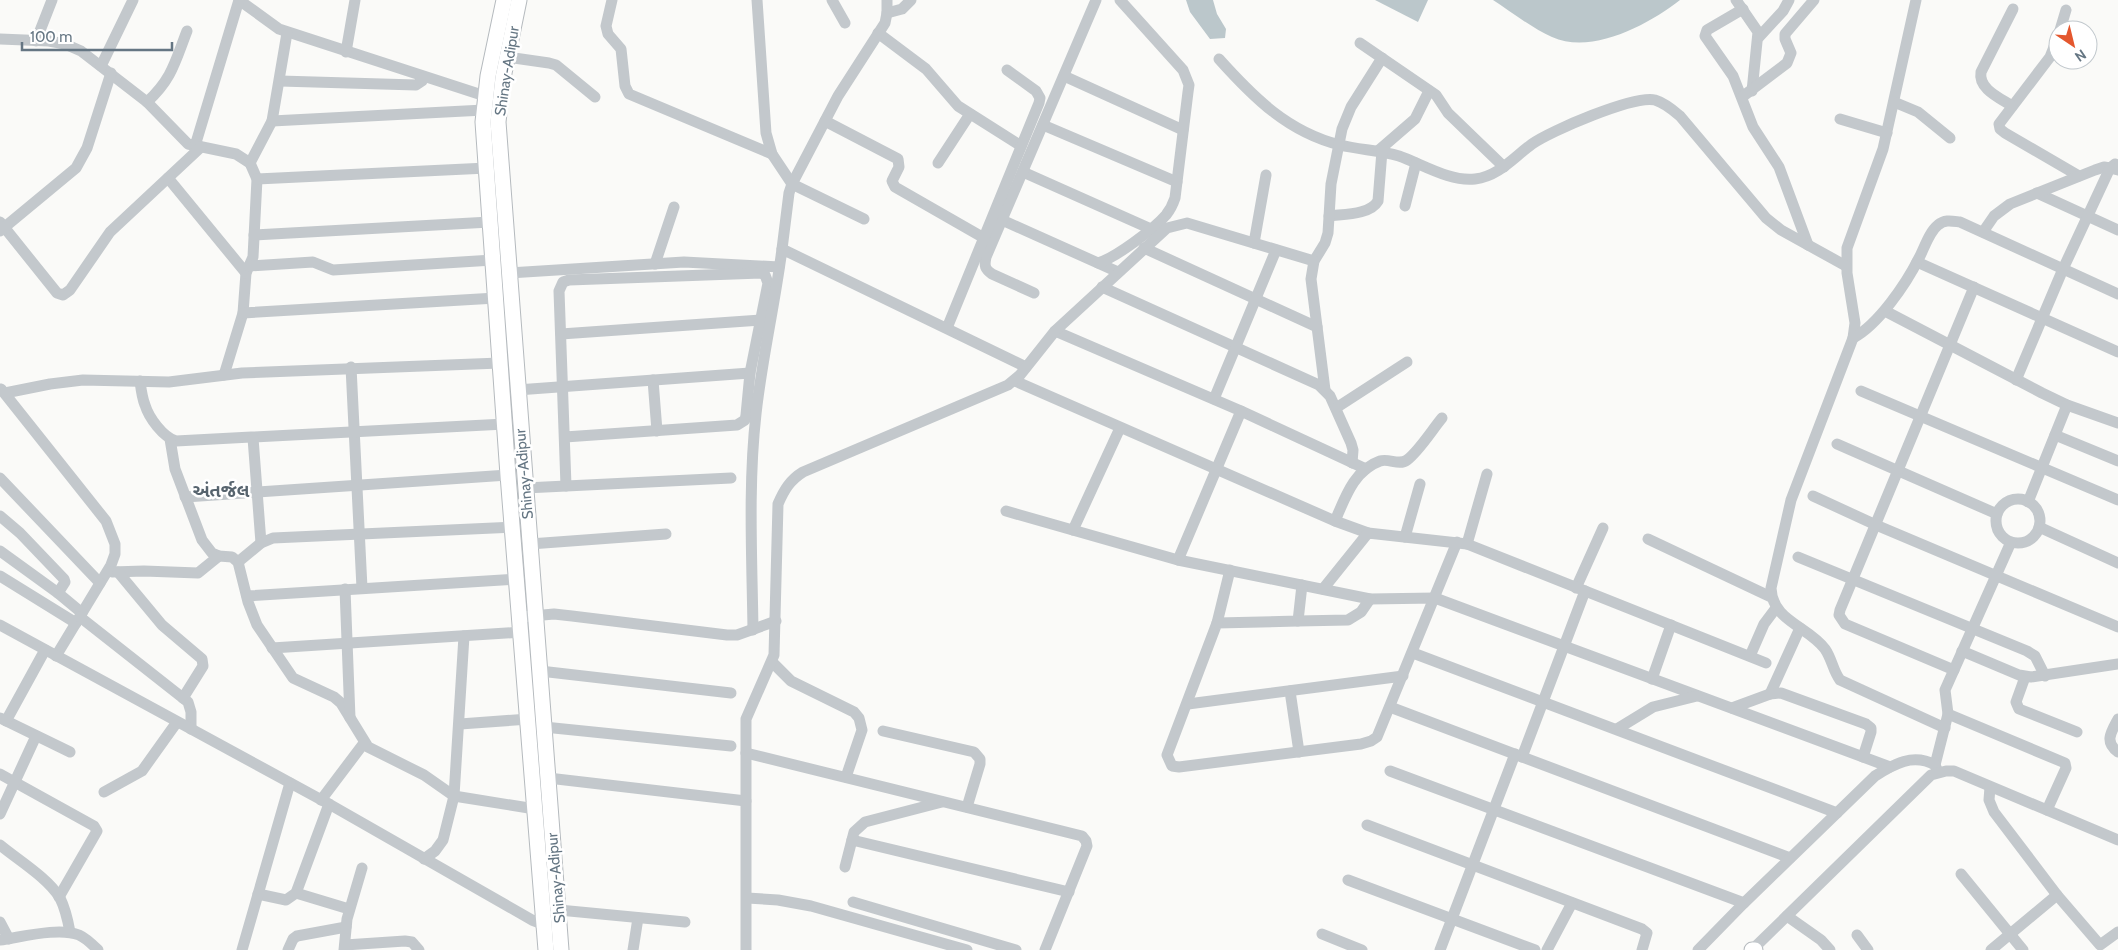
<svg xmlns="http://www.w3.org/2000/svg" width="2118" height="950" font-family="Cabin,'Noto Sans Gujarati',sans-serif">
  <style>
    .water { fill: #bbc7cb }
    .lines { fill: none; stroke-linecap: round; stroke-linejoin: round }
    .major-casing { stroke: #b5babe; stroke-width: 17 }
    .minor { stroke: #c3c8cc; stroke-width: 11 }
    .major { stroke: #fff; stroke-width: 15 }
    .labels { text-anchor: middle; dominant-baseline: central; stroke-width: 5; stroke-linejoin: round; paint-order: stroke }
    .street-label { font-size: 15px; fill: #657683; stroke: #fff }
    .quarter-label { font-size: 18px; font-weight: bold; fill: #57646e; stroke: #fff }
  </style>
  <rect width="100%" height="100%" fill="#fafaf8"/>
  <g class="water">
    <path d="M1186,0h27l4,14 9,15 -1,9 -15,1 -20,-27z"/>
    <path d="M1375,0h53l-10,22z"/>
    <path d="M1493,0h187c-32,25 -88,55 -128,37 -19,-8 -42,-26 -59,-37z"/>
  </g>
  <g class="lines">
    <defs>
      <g id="major">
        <path d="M504,0l-16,76 -5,46 25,353 38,475"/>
        <path d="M519,0l-16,78 -5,44 63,828"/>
        <path d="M1752,950h3"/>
      </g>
    </defs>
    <use href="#major" class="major-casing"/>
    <g class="minor">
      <path d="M239,0l40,29 206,67"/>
      <path d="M612,0l-6,26 2,8 13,15 4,37 4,8 143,60"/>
      <path d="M757,0l9,133 6,21 20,30 72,35"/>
      <path d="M832,0l13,23"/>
      <path d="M1736,0l22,32 -6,59"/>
      <path d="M1916,0l-33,149 -36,99v25l8,50 -2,15 -62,162 -20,88c1,33 37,38 54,61 7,10 8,22 15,31l105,48"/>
      <path d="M1743,9l-36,21 -2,6 28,40 20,51 26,40 29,78"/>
      <path d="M887,13l15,-4 9,-9"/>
      <path d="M2060,30l6,-20"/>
      <path d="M878,33l48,36 32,37 63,40"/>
      <path d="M1759,37l24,-26 6,-11"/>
      <path d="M2058,37l-8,20 -51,67 1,5 5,4 74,43"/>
      <path d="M0,39l49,2 16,3 16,7 66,51 41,42 48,10 14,9 7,16 -4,78 -7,16 -3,40 -19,62"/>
      <path d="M36,41l16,-41"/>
      <path d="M1360,43l76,52 12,18 56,54"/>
      <path d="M346,52l9,-52"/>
      <path d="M507,57l42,6 7,2 39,32"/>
      <path d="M1219,59c35,39 69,73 121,86 20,5 40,5 59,11 23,8 51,26 76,23 24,-3 39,-22 57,-35 18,-13 102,-49 123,-44 10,3 18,10 25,16l86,102 15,12 65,36"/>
      <path d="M101,66l32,-66"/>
      <path d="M1064,76l119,54"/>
      <path d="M280,81l136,4 6,-4 2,-4"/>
      <path d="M1742,97l45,-34 4,-10 -6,-14v-5l29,-34"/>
      <path d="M147,102c25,-23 28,-40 40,-71"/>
      <path d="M1894,102l24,10 32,26"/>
      <path d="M2012,106c-12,-8 -34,-17 -31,-34l32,-63"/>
      <path d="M1840,119l47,14"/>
      <path d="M272,121l212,-11"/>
      <path d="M825,121l73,38 1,8 -7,14 3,6 89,51"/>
      <path d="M1043,125l134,57"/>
      <path d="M195,146l44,-146"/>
      <path d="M1378,151l37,-32 14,-28"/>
      <path d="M250,163l22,-42 15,-88"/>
      <path d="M938,163l32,-49"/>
      <path d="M1023,172l128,57"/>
      <path d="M168,178l78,95"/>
      <path d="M257,179l230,-11"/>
      <path d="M2037,193l81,37"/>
      <path d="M1405,206l11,-43"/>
      <path d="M1329,216c14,-2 41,-1 49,-15l4,-50"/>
      <path d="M1002,220l116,52"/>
      <path d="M0,222l57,71 6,2 7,-5 40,-58 91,-85"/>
      <path d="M0,231l76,-63 11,-20 24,-75"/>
      <path d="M1983,232l11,-16 16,-12 85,-34 9,-3 6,1 5,-4"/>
      <path d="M254,235l236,-13"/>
      <path d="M1254,243l12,-68"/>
      <path d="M1144,248l173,79"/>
      <path d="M782,249l7,-56 3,-9 46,-88 47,-73 2,-10v-13"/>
      <path d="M1917,262l201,90"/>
      <path d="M1098,263c17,-5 56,-34 68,-48 4,-5 7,-11 9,-17l13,-106 1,-7 -6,-15 -63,-70"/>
      <path d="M655,264l19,-57"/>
      <path d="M249,266l64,-4 20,8 160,-10"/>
      <path d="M509,273l175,-11 95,5"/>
      <path d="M1102,287l217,98 11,11 21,47 2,7 -1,13"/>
      <path d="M1034,293l-42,-19c-7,-5 -8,-8 -6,-17l110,-257"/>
      <path d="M1885,311l157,82 25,12 51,18"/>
      <path d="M243,313l253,-15"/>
      <path d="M947,328l92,-225 1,-5 -4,-7 -29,-21"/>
      <path d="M1055,331l186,80 125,58"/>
      <path d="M561,334l200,-14"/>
      <path d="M1853,338c25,-13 53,-54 66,-80 5,-9 10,-26 19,-33 7,-6 14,-4 22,-3l158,72"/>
      <path d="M351,367l11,221"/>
      <path d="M653,380l4,51"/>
      <path d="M2016,380l47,-111 47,-101 8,2"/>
      <path d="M140,381c1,8 2,17 5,24 4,13 18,32 31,36l329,-17"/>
      <path d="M1015,381l320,140 33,12"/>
      <path d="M1,389l105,132 9,23v10l-4,11 -55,91"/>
      <path d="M517,390l233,-17"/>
      <path d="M1325,390l-14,-111 3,-18 11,-18 3,-10 3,-49 11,-55 9,-22 31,-49"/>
      <path d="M1861,391l257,109"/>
      <path d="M5,393l45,-9 33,-4 86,2 73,-9 258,-10"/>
      <path d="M1214,399l62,-149"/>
      <path d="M1336,408l71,-46"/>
      <path d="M2055,435l63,26"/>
      <path d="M565,437l172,-12 8,-5 1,-5 4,-42 18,-90 -3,-8 -4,-2 -192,7 -6,2 -4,9 7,195"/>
      <path d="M253,438l8,105"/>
      <path d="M170,439l5,30 27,71 10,13 7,3 13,1 6,5 10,40 9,23 36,53 41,19 7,6 27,44 56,28 30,21 81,13"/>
      <path d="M1837,444l160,70"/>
      <path d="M0,478l100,105"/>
      <path d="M525,488l206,-10"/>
      <path d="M1813,496l63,29 242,102"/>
      <path d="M185,497l323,-22"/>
      <circle cx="2018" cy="521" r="22"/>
      <path d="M2028,502l39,-97"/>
      <path d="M1006,511l172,49 192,39 65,-1 455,169"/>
      <path d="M0,516l20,17 44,46 1,3 -7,11"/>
      <path d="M1335,521c10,-23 19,-51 45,-60 9,-3 19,5 27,-1 12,-9 25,-30 35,-42"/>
      <path d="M2039,527l79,36"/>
      <path d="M1073,530l47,-102"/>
      <path d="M1405,537l15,-53"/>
      <path d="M1648,539l123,58"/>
      <path d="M530,544l136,-10"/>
      <path d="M1467,544l20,-70"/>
      <path d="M0,551l58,42 24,20"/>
      <path d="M1798,557l229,94 8,5 10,20"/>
      <path d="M1178,560l63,-149"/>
      <path d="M238,562l23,-19 12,-5 240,-11"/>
      <path d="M112,572l32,-1 54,2 21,-17"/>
      <path d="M118,572l44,53 40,34 1,7 -20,32"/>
      <path d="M0,576l76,47"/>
      <path d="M1302,585l-4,36 -81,2 -50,132 5,11 7,1 182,-23 10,-3 6,-4 80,-195"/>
      <path d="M1576,588l27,-60"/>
      <path d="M345,589l5,129"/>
      <path d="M1323,589l45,-56 99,11 299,119"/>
      <path d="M247,596l271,-17"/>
      <path d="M80,617l108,85 3,10v17"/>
      <path d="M521,617l33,-3 18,2 155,19h10l39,-14"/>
      <path d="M1298,621l50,-1 13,-8 9,-13"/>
      <path d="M1217,623l13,-53"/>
      <path d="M0,625l329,179 203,116 13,5 6,-1"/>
      <path d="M753,630c-1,-72 -5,-145 3,-216 6,-55 19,-110 26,-165l244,118"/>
      <path d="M272,648l250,-16"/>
      <path d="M1962,651l57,24 12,2 87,-13"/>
      <path d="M1413,653l424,160"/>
      <path d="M1750,656l14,-32 12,-16"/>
      <path d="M772,662l19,19 63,31 5,6 3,12 -16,47"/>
      <path d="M1954,670l-109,-46 -6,-9 1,-5 134,-323"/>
      <path d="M540,671l191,22"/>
      <path d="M2025,677l-9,25 3,7 58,23"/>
      <path d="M1652,679l19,-54"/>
      <path d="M1290,691l9,61"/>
      <path d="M1770,694l30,-66"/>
      <path d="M1188,704l215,-28"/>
      <path d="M1390,707l400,151"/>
      <path d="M1732,708l38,-14 11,-1 85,31 5,4v4l-8,25"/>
      <path d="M1948,714l117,49 1,5 -19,42"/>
      <path d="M0,718l70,34"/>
      <path d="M2118,719c-7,13 -14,23 0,33"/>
      <path d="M6,721l39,-71"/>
      <path d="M460,724l69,-5"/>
      <path d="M544,727l187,19"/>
      <path d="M1617,729l36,-22 44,-11"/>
      <path d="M883,731l91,21 6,7v5l-13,43"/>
      <path d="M746,753l336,83 4,5 1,5 -42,104"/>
      <path d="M1522,757l63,-166"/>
      <path d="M1935,765l13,-51 -3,-24 66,-148"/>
      <path d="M1390,771l354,132 131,-127c19,-12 38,-23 60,-11l3,7"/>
      <path d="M0,774l94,52 3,5 -38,66"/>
      <path d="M548,778l198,23"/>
      <path d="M1990,787l-1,13 5,12 63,83 43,50 18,-13"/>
      <path d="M104,792l38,-21 35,-49"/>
      <path d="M321,800l43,-57"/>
      <path d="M0,814l36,-78"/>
      <path d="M1367,825l275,104 5,4 -5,17"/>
      <path d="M852,840l217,52"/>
      <path d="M0,845c18,15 48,33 60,53 5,10 8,23 10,34"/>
      <path d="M424,859l11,-8 8,-11 11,-44 10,-160"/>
      <path d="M845,867l9,-35 11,-10 77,-20"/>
      <path d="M1961,874l62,76"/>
      <path d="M1348,880l187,70"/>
      <path d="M296,893l53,16"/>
      <path d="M258,894l28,6 10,-7 33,-89"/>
      <path d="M747,898l31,2 33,6 156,44"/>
      <path d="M853,902l163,48"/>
      <path d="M559,910l126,12"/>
      <path d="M1787,916l34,24 9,10"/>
      <path d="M0,922l9,17"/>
      <path d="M1322,934l40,16"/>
      <path d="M1857,935l11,15"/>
      <path d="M0,940c22,-3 59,-13 79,-5 7,3 14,10 19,15"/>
      <path d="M345,945l60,-4 7,1 7,8"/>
      <path d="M1753,949l178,-174 15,-4h8l164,69"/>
      <path d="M242,950l48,-167"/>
      <path d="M288,950l5,-11 4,-3 49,-9"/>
      <path d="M344,950l3,-31 15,-51"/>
      <path d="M633,950l5,-32"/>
      <path d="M746,950v-231l28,-64 4,-151c6,-14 12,-24 25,-32l205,-87 12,-10 35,-44 112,-103 20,-5 127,38"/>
      <path d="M1440,950l75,-196"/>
      <path d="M1547,950l25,-47"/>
      <path d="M1698,950l46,-47"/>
      <path d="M1991,950l66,-55"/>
    </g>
    <use href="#major" class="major"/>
  </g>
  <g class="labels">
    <g class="street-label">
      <text transform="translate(507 71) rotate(-81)">Shinay-Adipur</text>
      <text transform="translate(524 474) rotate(-95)">Shinay-Adipur</text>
      <text transform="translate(556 878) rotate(-95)">Shinay-Adipur</text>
    </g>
    <g class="quarter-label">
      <text x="221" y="491">અંતર્જલ</text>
    </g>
  </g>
  <g transform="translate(2073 45) rotate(145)"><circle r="24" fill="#ffffff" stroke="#c1c8cd"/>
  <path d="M0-4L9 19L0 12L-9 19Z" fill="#e4572e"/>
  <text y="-8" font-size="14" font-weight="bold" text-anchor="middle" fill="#657683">N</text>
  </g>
  <path d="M22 42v8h150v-8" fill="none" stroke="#657683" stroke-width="2.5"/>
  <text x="30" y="42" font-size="15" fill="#657683" stroke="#ffffff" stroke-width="4" paint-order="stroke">100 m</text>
</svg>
